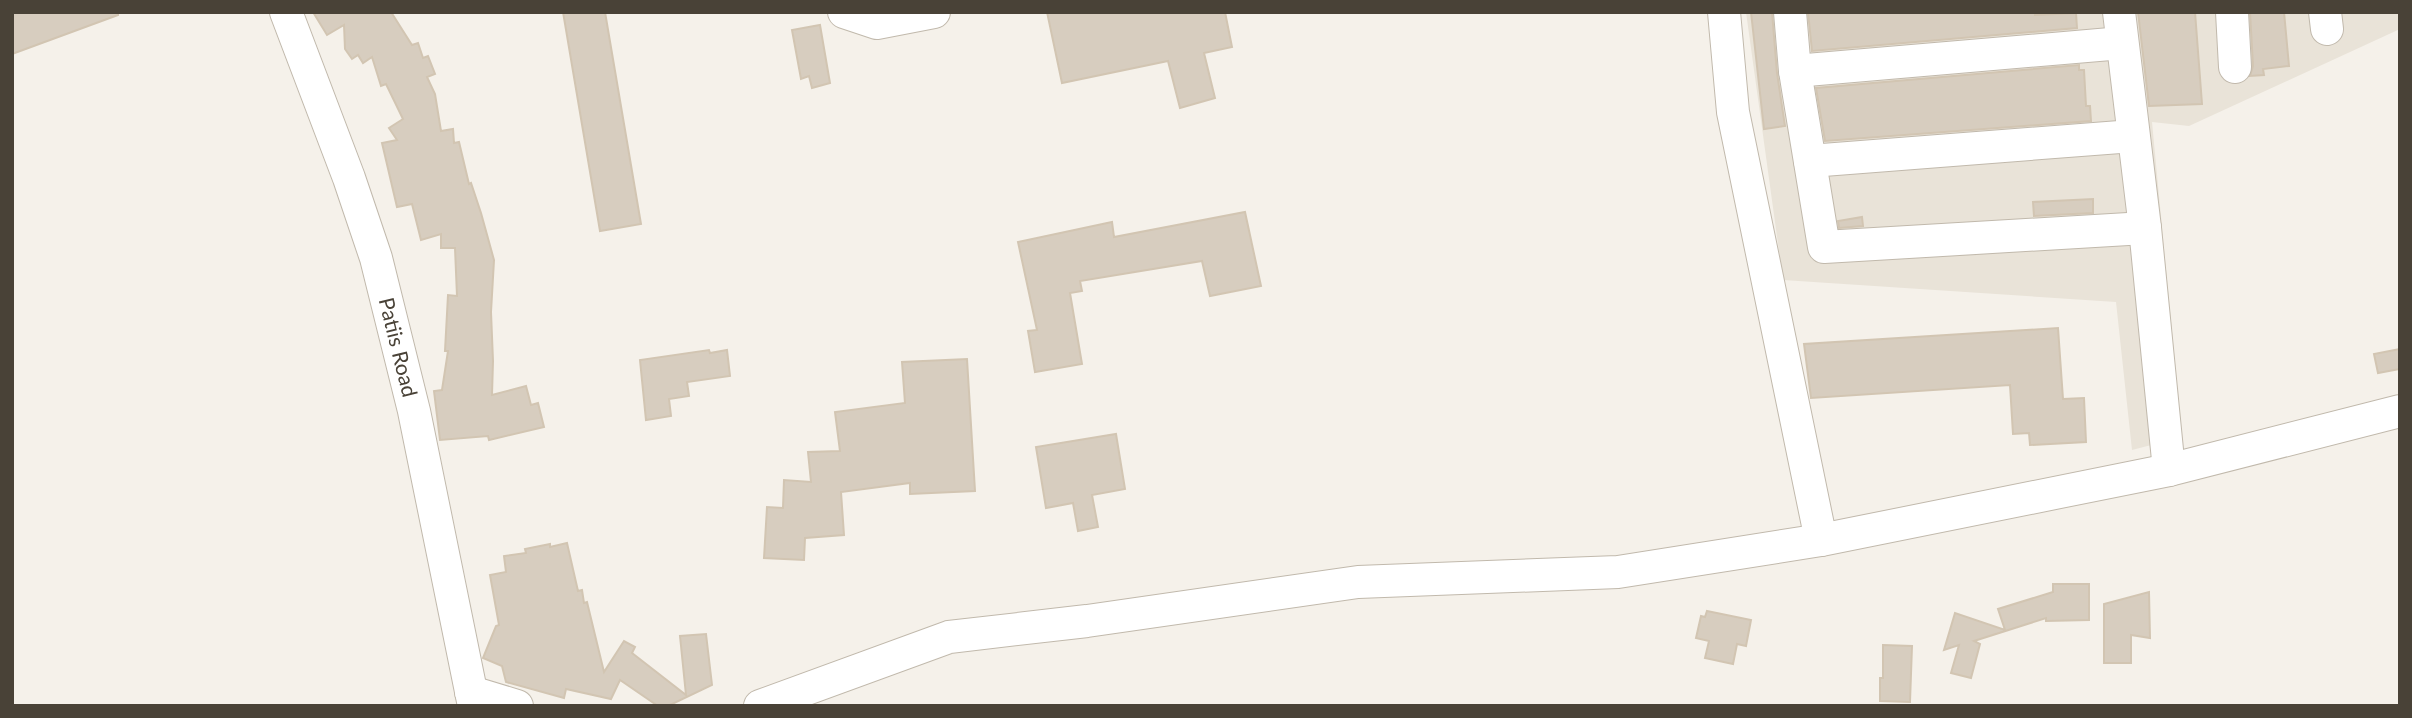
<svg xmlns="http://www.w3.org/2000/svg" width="2412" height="718" font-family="Lato,sans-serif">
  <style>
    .residential { fill: #e9e3d8 }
    .building { fill: #d7cdbf; stroke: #d2c5b2; stroke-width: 2 }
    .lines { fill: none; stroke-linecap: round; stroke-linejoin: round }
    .minor-casing { stroke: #c1b9ac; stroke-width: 34 }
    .minor { stroke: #fff; stroke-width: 32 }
    .labels { text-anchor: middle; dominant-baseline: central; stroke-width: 5; stroke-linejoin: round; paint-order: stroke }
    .street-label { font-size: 21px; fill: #494237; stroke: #fff }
  </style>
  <rect width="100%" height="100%" fill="#f5f1ea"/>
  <path class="residential" d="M1746,12h654v17l-211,97 -37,-4 30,315 -50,13 -16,-148 -333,-22z"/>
  <g class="building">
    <path d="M12,12h106v3l-106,39z"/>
    <path d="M313,12h78l21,33 6,-2 5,15 5,-2 7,18 -8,3 8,17 6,37 12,-2 1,14 5,-1 10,42 2,-1 10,30 13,47 -3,52 2,49 -1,34 34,-9 5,19 7,-2 6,24 -55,13 -1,-4 -48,4 -6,-49 8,-1 6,-39h-3l3,-56 9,1 -2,-48h-14v-14l-20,6 -9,-36 -15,3 -15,-64 15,-3 -8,-12 14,-9 -17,-35 -5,2 -9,-29 -9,6 -5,-8 -6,4 -7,-10 -1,-24 -17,10z"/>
    <path d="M563,12h42l36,212 -41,7z"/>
    <path d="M1047,12h178l7,35 -28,6 11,45 -35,10 -12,-47 -106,22z"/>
    <path d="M1751,12h21l5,61 8,53 -21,3z"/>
    <path d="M1808,12h227v3l41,-2 1,15 -265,23z"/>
    <path d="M2138,12h57l7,92 -53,2z"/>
    <path d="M2250,12h34l5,54 -26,3 1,6 -14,1 3,-10z"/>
    <path d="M820,25l10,58 -18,5 -3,-12 -8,3 -9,-49z"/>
    <path d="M2079,65v5h5l2,36h4l1,15 -266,20 -9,-53z"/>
    <path d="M2093,199v14l-59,3 -1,-14z"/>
    <path d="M1245,212l16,74 -51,10 -8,-35 -122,20 2,10 -12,2 12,71 -47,8 -7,-41 9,-1 -19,-88 94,-20 2,15z"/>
    <path d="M1862,217l1,9 -24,2 -1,-7z"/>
    <path d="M2058,328l5,71 21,-1 2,44 -56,3 -1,-12 -16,1 -3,-49 -199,13 -7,-54z"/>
    <path d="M2400,349v20l-22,4 -4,-19z"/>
    <path d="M709,350l1,3 17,-3 3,26 -43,6 2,14 -20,3 2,17 -25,4 -6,-60z"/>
    <path d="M967,359l8,132 -65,3v-11l-69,9 3,43 -39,3 -1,22 -40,-2 3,-51 16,1 1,-28 27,2 -3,-30 32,-1 -5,-39 70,-9 -3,-41z"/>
    <path d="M1116,434l9,55 -33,6 6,32 -20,4 -5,-28 -27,5 -10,-61z"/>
    <path d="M567,543l11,48 4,-1 2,13 3,-1 17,70 20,-31 11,6 -3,6 54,42 -6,-59 26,-2 6,51 -44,21h-10l-38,-26 -9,19 -45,-10 -2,9 -58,-16 -4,-16 -19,-8 13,-32 3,-1 -9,-50 16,-3 -2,-16 22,-3 -1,-4 25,-5v3z"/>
    <path d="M2053,584h36v36l-43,1v-3l-72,23 6,3 -9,34 -20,-5 8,-28 -15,5 11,-37 50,17 -7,-21 55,-17z"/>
    <path d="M2149,592l1,46 -19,-3v28h-27v-59z"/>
    <path d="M1707,611l44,9 -5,26 -9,-2 -4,20 -28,-6 4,-17 -13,-3 5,-22 4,1z"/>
    <path d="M1883,645l29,1 -2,56 -30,-1v-23h3z"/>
  </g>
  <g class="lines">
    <defs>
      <g id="minor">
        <path d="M286,12l63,166 27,80 38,153 60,295"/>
        <path d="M844,12l33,11 57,-11"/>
        <path d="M1724,12l9,100 88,428"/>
        <path d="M1790,12l5,59 29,176 321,-19"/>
        <path d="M2119,12l26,216 24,242"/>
        <path d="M2232,12l3,55"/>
        <path d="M2325,12l2,17"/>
        <path d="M1795,71l327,-28"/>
        <path d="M1810,161l323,-25"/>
        <path d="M471,692l46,14"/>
        <path d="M760,706l189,-69 138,-16 271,-39 260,-10 203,-32 348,-70 231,-59"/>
      </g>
    </defs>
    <use href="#minor" class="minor-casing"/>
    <use href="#minor" class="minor"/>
  </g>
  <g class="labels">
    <g class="street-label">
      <text transform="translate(399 347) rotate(76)">Patiis Road</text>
    </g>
  </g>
  <rect width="2412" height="718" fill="none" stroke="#494237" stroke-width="28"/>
</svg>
